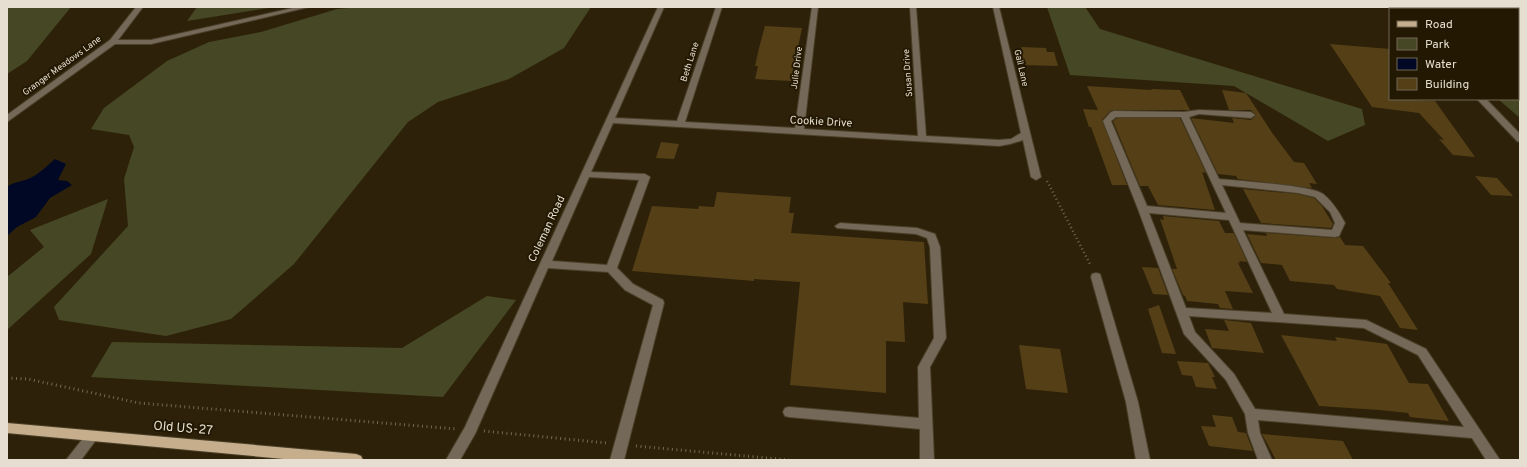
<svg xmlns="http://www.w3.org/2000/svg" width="1527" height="467" font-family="Overpass,sans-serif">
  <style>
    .green { fill: #464724 }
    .water { fill: #000825 }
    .building { fill: #553f17 }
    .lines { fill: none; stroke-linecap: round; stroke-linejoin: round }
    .minor-casing { stroke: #4b4029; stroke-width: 2 }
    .major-casing { stroke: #4b4029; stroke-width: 2 }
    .path-far1 { stroke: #726854; stroke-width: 2.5; stroke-dasharray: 1 3; stroke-linecap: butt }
    .path { stroke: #726854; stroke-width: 3; stroke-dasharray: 1 3.5; stroke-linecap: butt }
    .minor { fill: #746958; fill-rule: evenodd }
    .major { fill: #c6ae8c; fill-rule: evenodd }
    .labels { text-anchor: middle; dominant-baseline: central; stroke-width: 4; stroke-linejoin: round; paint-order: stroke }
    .far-street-label { font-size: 9px; fill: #e6ded0; stroke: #231802 }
    .street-label { font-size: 11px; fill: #e6ded0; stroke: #231802 }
    .near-street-label { font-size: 13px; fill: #e6ded0; stroke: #231802 }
  </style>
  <rect width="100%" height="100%" fill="#2d2209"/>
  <g class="green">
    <path d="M7,7h64l-44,54 -20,13z"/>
    <path d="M197,7h78l-88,14z"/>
    <path d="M360,7h231l-27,41 -55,31 -71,23 -30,20 -114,142 -63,55 -65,17 -107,-16 -5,-13 74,-81 -4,-47 10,-32 -5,-12 -38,-6 13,-21 63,-47 42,-19 52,-10 76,-23z"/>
    <path d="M1047,7h38l15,22 262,80 3,16 -37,16 -94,-55 -164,-11z"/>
    <path d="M1518,44h2v74l-22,-19h20z"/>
    <path d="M108,199l-17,55 -84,76v-53l37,-30 -14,-17z"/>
    <path d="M487,296l29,4 -73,97 -352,-20 21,-35 290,6z"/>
  </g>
  <path class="water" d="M55,159l11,5 -8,16 9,1 5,4 -22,13 -14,19 -19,10 -10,9v-49c6,-5 14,-5 21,-8 10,-4 19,-13 27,-20z"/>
  <g class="building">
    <path d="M765,26l37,2 -11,53 -36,-2 3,-13h-3l4,-18z"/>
    <path d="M1330,44l60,5v50l45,2 40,56 -22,-2 -14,-16 5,1 -25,-27 -47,-6z"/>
    <path d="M1021,47l25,1 1,4h7l4,14 -34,-1 -4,-15h2z"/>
    <path d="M1087,86l65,4 -1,-1 29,1 10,20h-76l-4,1 -8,9 25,65h-15l-21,-58h-2l-6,-18 15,1z"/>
    <path d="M1222,90l24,3 27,41 21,28 10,1 13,21 -8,-1 3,5 -74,-9 -2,-3 -18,-2 -27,-56 43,5 -2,-5 19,2 5,-5 -5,-5h-22z"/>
    <path d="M1117,118h63l26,55 -4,-1 13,38 -57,-5 -10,-19h-8l-27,-65z"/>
    <path d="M661,142l18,2 -5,15 -18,-1z"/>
    <path d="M1475,176l22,2 16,18 -22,-1z"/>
    <path d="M1243,189l55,5 16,4 8,8 11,18 -2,4 -70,-5z"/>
    <path d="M717,192l74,5 -2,16h5l-3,20 133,9 4,62 -25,-2 2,40 -19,-1v52l-96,-8 10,-103 -46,-3v2l-122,-10 20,-65 46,3 1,-3 15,1z"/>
    <path d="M1163,216l56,5 6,12h9l13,29 -8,-1 1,2h-2l15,30 -28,-2 8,18 -13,-1 -2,-4 -31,-3 -2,-5 -2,-1 -11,-26h5l-17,-50 4,1z"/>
    <path d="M1266,233l69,5 5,-1 5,8 18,1 28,37h-3l30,47 -18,-2 -20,-32 -43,-7 -3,-4 -44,-4 -8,-16 -21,-2 -14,-29 20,2z"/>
    <path d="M1142,267l16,1 10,27 -15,-1z"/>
    <path d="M1159,305l17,49 -14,-1 -14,-44z"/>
    <path d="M1224,320l27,3 13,30 -52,-5 -7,-19 24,2z"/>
    <path d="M1281,335l56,6 -2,-4 52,7 22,39 19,1 21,37 -39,-4 -2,-4 -28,-3 -61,-4z"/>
    <path d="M1019,345l41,4 8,44 -42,-4z"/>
    <path d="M1177,361l31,2 7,14h-3l5,12 -21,-2 -4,-11 -10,-1z"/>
    <path d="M1212,415l20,2 6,15 8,1 7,18 -44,-5 -8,-20 15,1z"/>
    <path d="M1262,434l81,7 10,19h-77z"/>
  </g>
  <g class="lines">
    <defs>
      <g id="minor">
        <path d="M136,7h7l-25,33h33l146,-33h12l-158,37h-36l-108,78v-7l103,-75z"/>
        <path d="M658,7h6l-49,111 62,3 39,-114h6l-37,115 110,6 17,-121h6l-14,122 114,7 -8,-129h6l10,129 73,4 12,-1 10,-6 -28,-126h6l42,170 -5,3 -5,-3 -8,-37 -13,4 -11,2 -386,-23 -22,49 54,2 5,3 -33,91 16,16 30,16 1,3 -40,157h-14l43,-155 -28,-15 -17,-18 -60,-4 -73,166 -15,26h-14l19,-33zM589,177l50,3 -32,85 -55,-4z"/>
        <path d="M1477,99h9l34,35v8l-3,-1z"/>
        <path d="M1199,110l52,2 4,3 -4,3 -52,-4 -10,3 30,62c19,2 92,6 104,15 10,8 16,18 22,29l-6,13 -4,1 -92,-7 41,84 82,6 60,29 74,111h-14l-14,-22 -214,-18 2,13 12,27h-14l-10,-27 -3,-19 -19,-34 -42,-46 -46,-125 -35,-88 8,-9 3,-1 70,1zM1116,117h65l45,96 -79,-7 -36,-85zM1222,185l76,8 17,4 15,15 5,11 -3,7 -92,-7zM1149,213l80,7 43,93 -86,-5zM1189,316l175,12 54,27 46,72 -209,-18 -21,-35 -39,-42z"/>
        <path d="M840,223l77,5 18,6 5,13 6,91 -16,29 4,93h-14v-31l-131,-12 -4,-1 -2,-4 2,-4 4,-1 130,11 -1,-51 16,-29 -4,-91 -3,-9 -11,-4 -79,-6 -2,-2z"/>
        <path d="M1096,273l4,1 1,3 37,125 12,58h-14l-10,-58 -35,-125 1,-3z"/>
        <path d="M93,431l5,1 1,4 -18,24h-15l22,-28z"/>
      </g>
      <path id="major" d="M7,423l349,31 5,2 2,4h-68l-288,-27z"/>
    </defs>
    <use href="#minor" class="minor-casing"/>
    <use href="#major" class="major-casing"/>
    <path class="path-far1" d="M1047,181l44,85"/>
    <g class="path">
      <path d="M7,378l21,1 111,24 317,26"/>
      <path d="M484,431l123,12"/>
      <path d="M636,446l153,14"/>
    </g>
    <use href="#minor" class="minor"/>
    <use href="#major" class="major"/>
  </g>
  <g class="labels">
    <g class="far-street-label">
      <text transform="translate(690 62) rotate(-72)">Beth Lane</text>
      <text transform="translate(62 66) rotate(-36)">Granger Meadows Lane</text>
      <text transform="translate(797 68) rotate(-83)">Julie Drive</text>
      <text transform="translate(1021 68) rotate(77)">Gail Lane</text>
      <text transform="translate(908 73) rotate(-94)">Susan Drive</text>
    </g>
    <g class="street-label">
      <text transform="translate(821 122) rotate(3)">Cookie Drive</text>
      <text transform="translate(547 229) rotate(-65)">Coleman Road</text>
    </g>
    <g class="near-street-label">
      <text transform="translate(183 429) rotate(5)">Old US-27</text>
    </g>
  </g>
  <rect width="1527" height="467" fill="none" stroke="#e6ded0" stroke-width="16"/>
  <rect x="1389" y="8" width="130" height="92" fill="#231802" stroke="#716754"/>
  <rect x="1397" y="21" width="20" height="6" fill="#c6ae8c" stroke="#716754"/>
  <text x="1425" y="28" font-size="12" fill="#e6ded0">Road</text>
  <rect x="1397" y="38" width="20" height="12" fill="#464724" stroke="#716754"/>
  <text x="1425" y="48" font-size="12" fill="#e6ded0">Park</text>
  <rect x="1397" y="58" width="20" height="12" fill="#000825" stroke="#716754"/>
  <text x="1425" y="68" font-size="12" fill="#e6ded0">Water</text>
  <rect x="1397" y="78" width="20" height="12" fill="#553f17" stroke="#716754"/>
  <text x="1425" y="88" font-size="12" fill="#e6ded0">Building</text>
</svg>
